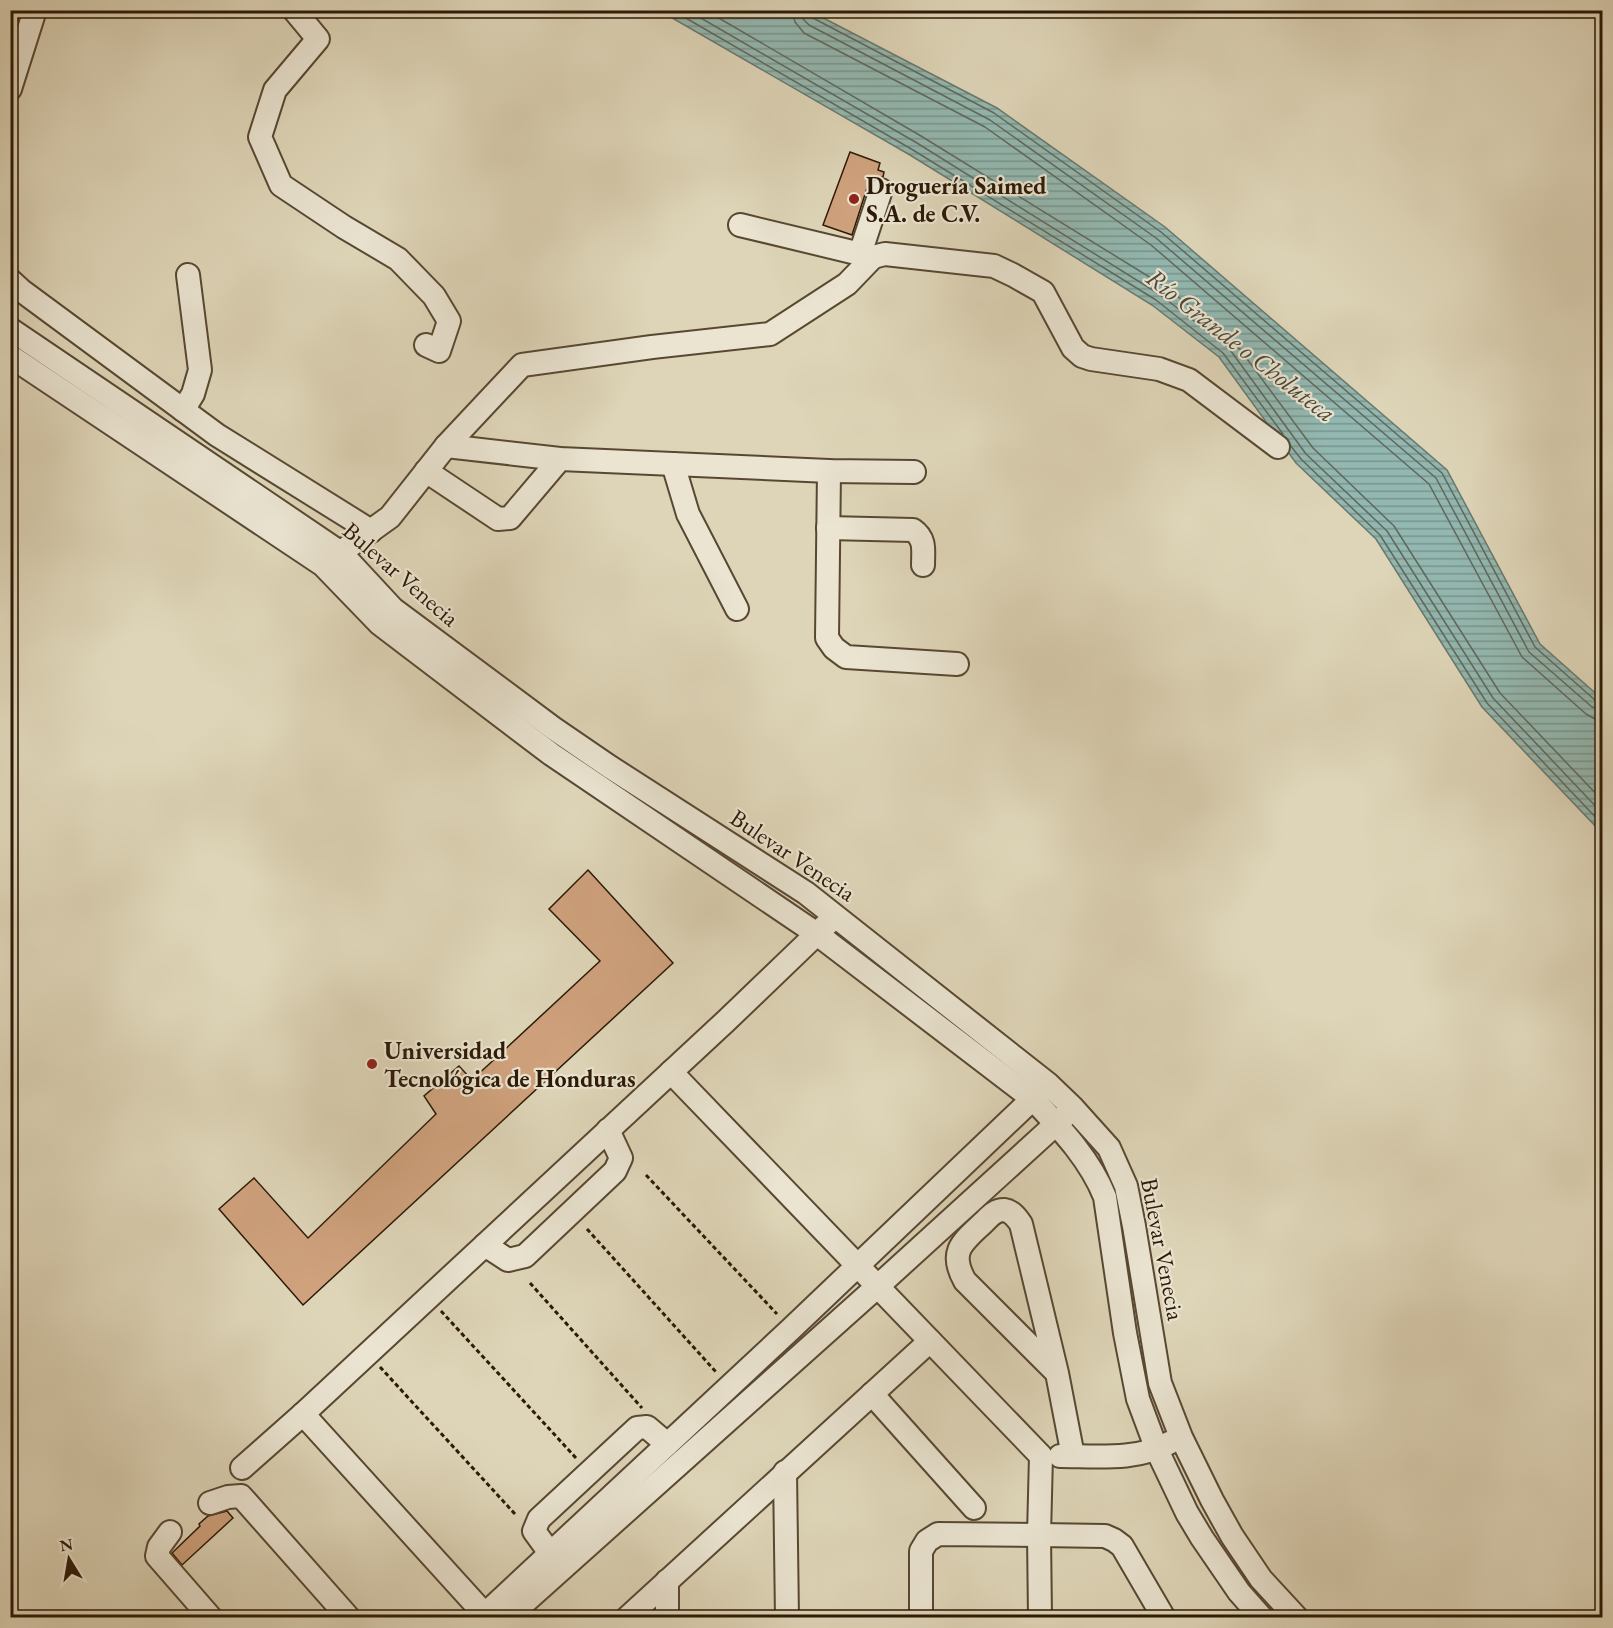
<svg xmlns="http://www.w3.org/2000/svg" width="1613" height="1628" font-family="'EB Garamond',serif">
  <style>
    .water { fill: url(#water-rules); stroke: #6a786d; stroke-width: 1.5 }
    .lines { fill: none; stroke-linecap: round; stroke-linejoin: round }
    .shore { stroke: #60685c; stroke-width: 1.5 }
    .building { fill: #cfa27d; stroke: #2c1906; stroke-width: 1.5 }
    .minor-casing { stroke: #584832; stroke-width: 26 }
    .path { stroke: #2c1906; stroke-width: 3; stroke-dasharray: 4.5 3; stroke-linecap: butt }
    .minor { stroke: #eae4d1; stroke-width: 22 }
    .poi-dot { fill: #8f2418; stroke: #eae4d1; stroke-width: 2 }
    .labels { text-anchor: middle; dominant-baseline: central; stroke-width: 4.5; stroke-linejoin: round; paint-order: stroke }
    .poi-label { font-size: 24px; font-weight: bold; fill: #2c1906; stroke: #eae4d1; text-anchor: start }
    .street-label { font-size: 24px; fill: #2c1906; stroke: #eae4d1 }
    .water-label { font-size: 26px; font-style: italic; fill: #4b4939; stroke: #eae4d1 }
  </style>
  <defs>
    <pattern id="water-rules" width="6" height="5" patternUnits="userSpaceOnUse" patternTransform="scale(1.5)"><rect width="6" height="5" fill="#93b8b1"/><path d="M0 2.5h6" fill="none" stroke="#78958e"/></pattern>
  </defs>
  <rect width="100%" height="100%" fill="#ded5b8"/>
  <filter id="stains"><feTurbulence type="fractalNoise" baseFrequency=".00333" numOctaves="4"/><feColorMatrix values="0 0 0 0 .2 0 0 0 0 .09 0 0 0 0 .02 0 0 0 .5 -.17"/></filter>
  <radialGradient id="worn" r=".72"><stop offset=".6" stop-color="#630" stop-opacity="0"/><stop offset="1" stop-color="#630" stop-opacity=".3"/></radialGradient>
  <path class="water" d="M660,11h150l187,97 168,119 282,243 93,174 62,55v134l-120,-126 -106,-168 -80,-76 -77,-106 -67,-52 -242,-150z"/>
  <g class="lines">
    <g class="shore">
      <path d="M672,10l241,140 243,150 67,53 60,81"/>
      <path d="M687,10l230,133 242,151 69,53 78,107 81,77 106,167 109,115"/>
      <path d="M705,10l216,126 243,150 69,54 80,108 81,78 106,167 102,107"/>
      <path d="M792,10l3,12 9,11 181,94 166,118 278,239 93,173 64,57 9,5h7"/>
      <path d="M801,10l2,9 6,6 181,95 166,118 280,240 93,174 63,55 10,3"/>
      <path d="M809,10l1,5 3,3 181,95 167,119 281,241 93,174 61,54 6,2"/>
      <path d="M1290,445l11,14 79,76 107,168 115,121"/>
    </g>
  </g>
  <g class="building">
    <path d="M850,152l30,11 -2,7 6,2 -1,5h-5l-6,3 -4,5 -16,50 -29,-10z"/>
    <path d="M588,870l85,93 -370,342 -84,-96 35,-31 54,60 128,-124 -12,-18 35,-30 13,14 128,-119 -51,-52z"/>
    <path d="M227,1511l6,7 -51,47 -10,-12 28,-27 -1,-2 9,-8z"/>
  </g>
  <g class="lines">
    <defs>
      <g id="minor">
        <path d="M294,10l24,29 -43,51 -15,47 21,48 63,42 54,32 36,37 15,25 -10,30 -13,-6"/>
        <path d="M10,89l25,-79"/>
        <path d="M740,225l133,32"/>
        <path d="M860,254l21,-64"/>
        <path d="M10,280l12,11 195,144 154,96"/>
        <path d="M10,329l331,224 52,56 160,119 57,39 196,126 242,191 25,24 36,40 17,38 8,40 26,157 21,54 31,63 20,36 29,43 36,39"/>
        <path d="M10,356l313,209 57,59 171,130 266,180 216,165c28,30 57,60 72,98l20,136 13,66 19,51 30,63 15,25 37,54 23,26"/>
        <path d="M183,410l10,-16 7,-24 -12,-95"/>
        <path d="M446,446l114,13 269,12 85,1"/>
        <path d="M673,464l15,50 49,95"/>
        <path d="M426,471l72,48 12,-1 50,-59"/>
        <path d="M829,471l-2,167 7,10 12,9 111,7"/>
        <path d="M828,528l85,2c13,9 10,21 10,35"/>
        <path d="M330,560l60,-43 56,-71 76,-81 130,-18 118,-13 77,-50 26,-27 12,-3 109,12 19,9 30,17 30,56 9,8 9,3 68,10 30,11 89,67"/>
        <path d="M671,1072l370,384 -2,79 -101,-1 -11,7 -6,10v67"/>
        <path d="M485,1245l23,15 17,-4 90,-85 6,-13 -13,-28"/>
        <path d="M1057,1373l-92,-92c-17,-30 -2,-39 19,-59 6,-6 11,-12 20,-12 8,1 13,8 17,14l36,149 16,83"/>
        <path d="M872,1394l102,114"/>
        <path d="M303,1414l185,204"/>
        <path d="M1060,1456c36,0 77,5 109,-13"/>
        <path d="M242,1468l61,-54 423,-393 102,-98"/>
        <path d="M785,1472l2,146"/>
        <path d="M210,1503l18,-6 13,-1 108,122"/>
        <path d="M170,1532l-11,15 -2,9 54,62"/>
        <path d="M550,1553l-16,-22 5,-12 98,-91 10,-1 20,17"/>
        <path d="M667,1581v37"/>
        <path d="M481,1618l310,-289 252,-240"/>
        <path d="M507,1618l371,-332 190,-173"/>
        <path d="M627,1618l303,-277"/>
        <path d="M1040,1618l-1,-83 66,1 9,4 8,6 42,72"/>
      </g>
    </defs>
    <use href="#minor" class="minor-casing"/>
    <g class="path">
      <path d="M646,1175l131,139"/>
      <path d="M587,1229l129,143"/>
      <path d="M530,1283l112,125"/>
      <path d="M441,1311l135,147"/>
      <path d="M380,1367l135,147"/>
    </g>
    <use href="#minor" class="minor"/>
  </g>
  <g class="poi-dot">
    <circle cx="854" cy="199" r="6"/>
    <circle cx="372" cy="1064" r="6"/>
  </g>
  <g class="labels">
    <g class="poi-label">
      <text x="866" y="185">Droguería Saimed<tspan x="866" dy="28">S.A. de C.V.</tspan></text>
      <text x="384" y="1050">Universidad<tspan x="384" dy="28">Tecnológica de Honduras</tspan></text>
    </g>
    <g class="street-label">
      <text transform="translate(401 574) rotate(41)">Bulevar Venecia</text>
      <text transform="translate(793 855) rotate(34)">Bulevar Venecia</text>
      <text transform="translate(1163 1249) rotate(79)">Bulevar Venecia</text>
    </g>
    <g class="water-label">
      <text transform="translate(1241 345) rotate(38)">Río Grande o Choluteca</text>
    </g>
  </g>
  <rect width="1613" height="1628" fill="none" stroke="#ded5b8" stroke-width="36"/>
  <rect x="12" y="12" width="1589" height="1604" fill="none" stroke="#2c1906" stroke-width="3"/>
  <rect x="18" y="18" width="1577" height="1592" fill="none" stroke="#2c1906" stroke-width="1.5"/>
  <g transform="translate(69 1559) rotate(349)" stroke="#eae4d1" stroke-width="4.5" paint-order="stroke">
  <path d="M0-4.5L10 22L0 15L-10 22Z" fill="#2c1906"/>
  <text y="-9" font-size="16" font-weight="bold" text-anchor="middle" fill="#2c1906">N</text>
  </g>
  <rect width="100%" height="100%" filter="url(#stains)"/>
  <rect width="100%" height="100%" fill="url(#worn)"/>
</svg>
